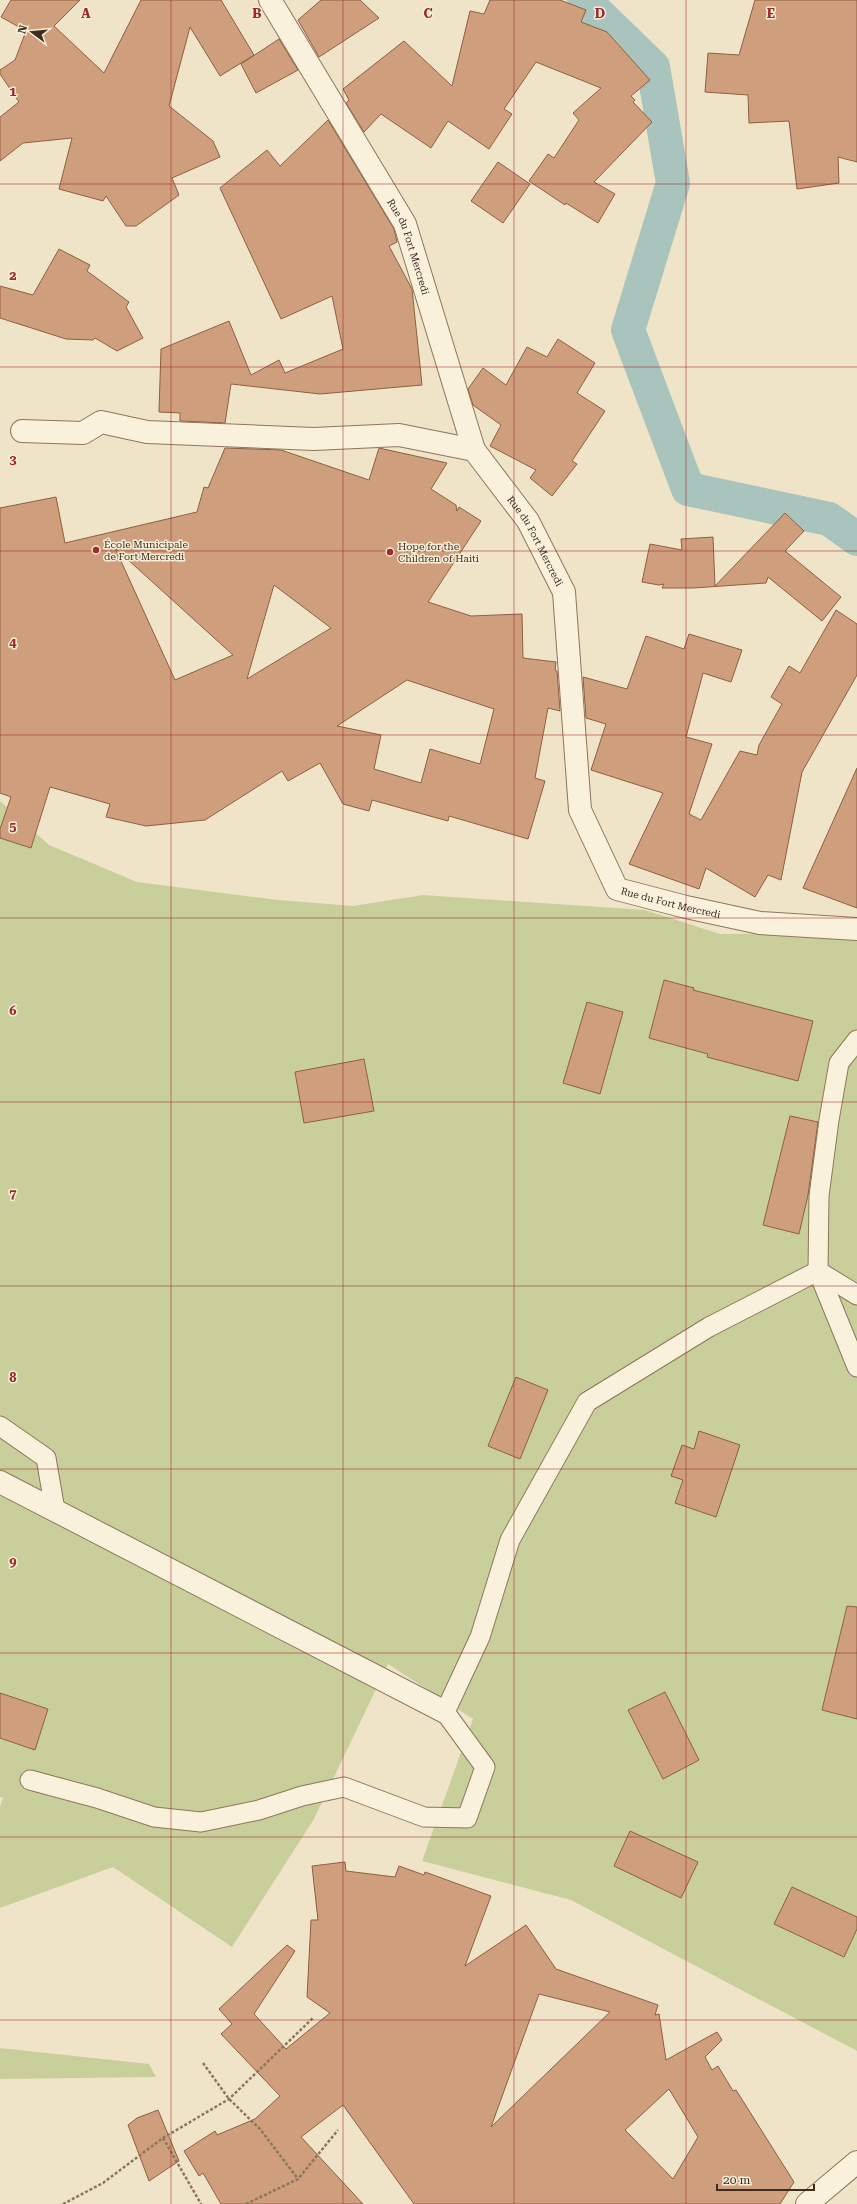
<svg xmlns="http://www.w3.org/2000/svg" width="857" height="2204" font-family="'Roboto Serif',serif">
  <style>
    .green { fill: #c9cf9b }
    .lines { fill: none; stroke-linecap: round; stroke-linejoin: round }
    .canal { stroke: #a9c4bc; stroke-width: 34 }
    .building { fill: #cf9f7d; stroke: #8d5f41; fill-rule: evenodd }
    .service-casing { stroke: #8d765c; stroke-width: 21 }
    .minor-casing { stroke: #8d765c; stroke-width: 24 }
    .path { stroke: #8d765c; stroke-width: 2.5; stroke-dasharray: 3 2; stroke-linecap: butt }
    .service { stroke: #faf1dc; stroke-width: 19 }
    .minor { stroke: #faf1dc; stroke-width: 22 }
    .grid { fill: none; stroke: #9e2a2b; stroke-width: 1; stroke-opacity: 0.55 }
    .poi-dot { fill: #9e2a2b; stroke: #f7eed8; stroke-width: 1.5 }
    .labels { text-anchor: middle; dominant-baseline: central; stroke-width: 3; stroke-linejoin: round; paint-order: stroke }
    .street-label { font-size: 10px; fill: #3d2e20; stroke: #f7eed8 }
    .poi-label { font-size: 10px; fill: #3d2e20; stroke: #f7eed8; text-anchor: start }
    .grid-label { font-size: 13px; text-anchor: middle; font-weight: bold; fill: #9e2a2b; stroke: #f7eed8; stroke-width: 3; stroke-linejoin: round; paint-order: stroke }
  </style>
  <rect width="100%" height="100%" fill="#f0e4c8"/>
  <g class="green">
    <path d="M0,801l49,44 88,37 141,18 75,6 70,-11 222,15 75,24 104,-1 33,6v1112l-286,-151 -149,-39 51,-142 -85,-55 -74,155 -82,128 -119,-80 -113,41v-101l3,-9 -3,-1z"/>
    <path d="M0,2048l149,16 7,13 -156,2z"/>
  </g>
  <g class="lines">
    <path class="canal" d="M584,0l69,67 20,116 -45,147 60,159 141,30 28,20"/>
  </g>
  <g class="building">
    <path d="M11,0h69l-26,26 50,47 37,-73h80l33,55 -34,21 -30,-49 -21,79 44,35 7,16 -48,21 7,17 -43,31h-10l-20,-30 -3,5 -44,-12 13,-51 -49,5 -23,18v-44l19,-15 -19,-28v-4l15,-10 11,-29 -25,-14z"/>
    <path d="M321,0h39l19,18 -60,39 -21,-37z"/>
    <path d="M490,0h70l26,10 -5,12 26,10 43,48 -19,16 4,4 -2,2 19,20 -58,60 21,12 -17,29 -32,-20 -1,2 -36,-24 19,-27 6,4 25,-38 -6,-7 28,-25 -65,-26 -32,47 8,5 -23,35 -41,-28 -17,27 -50,-34 -17,18 -18,-29 3,-3 -6,-11 61,-48 48,45 18,-75 14,3z"/>
    <path d="M755,0h102v162l-19,-5 1,26 -42,6 -8,-68 -40,2 -1,-28 -43,-3 3,-39 31,2z"/>
    <path d="M279,39l19,31 -42,23 -15,-29z"/>
    <path d="M328,120l66,109 3,13 -8,4 23,43 10,96 -102,9 -89,-10 -6,39 -45,-2v-8l-21,-1 2,-63 68,-28 22,54 28,-15 6,13 58,-24 -11,-53 -51,23 -61,-131 47,-38 13,16z"/>
    <path d="M498,162l32,22 -27,39 -32,-22z"/>
    <path d="M59,249l31,16 -3,6 42,31 -3,5 17,31 -26,13 -22,-13 -2,2 -27,-1 -66,-21v-32l33,9z"/>
    <path d="M558,339l37,24 -18,30 28,18 -33,50 5,3 -25,32 -22,-18 6,-8 -46,-24 11,-21 -28,-20 -5,-16 15,-21 23,17 21,-38 20,10z"/>
    <path d="M225,448l56,2 88,30 10,-32 68,15 -16,26 25,16 1,6 2,-4 22,14 -53,81 43,14 51,-2 1,44 33,4 -1,8 2,1 3,40 -12,-3 -13,70 10,3 -17,58 -79,-23 -1,5 -76,-21 -3,11 -26,-7 -23,-41 -32,18 -6,-10 -77,49 -59,6 -40,-9 4,-13 -60,-17 -19,61 -31,-10v-9l11,-32 -11,-4v-285l56,-11 9,46 132,-31 7,-25 4,1zM115,548l118,107 -58,25zM274,585l57,43 -84,51 10,-35zM407,680l87,29 -14,55 -50,-15 -9,34 -47,-14 7,-34 -44,-9z"/>
    <path d="M785,513l19,18 -19,20 56,46 -19,24 -54,-44 -2,6 -73,5h-31l2,-4 -5,1 -17,-3 8,-38 32,6 -1,-11 32,-2 2,49z"/>
    <path d="M836,610l21,14v51l-55,97 -21,108 -13,-5 -13,22 -49,-29 -7,21 -70,-25 34,-71 -72,-23 15,-46 -20,-6 -3,-41 44,12 19,-53 38,13 5,-15 53,16 -11,32 -28,-9 -17,64 26,7 -23,70 12,6 39,-69 17,4 2,-10 23,-41 -11,-7 18,-31 11,7z"/>
    <path d="M857,768v140l-54,-20z"/>
    <path d="M664,980l30,8 -1,2 120,31 -15,60 -91,-24 1,-3 -59,-16z"/>
    <path d="M587,1002l36,10 -23,82 -37,-11z"/>
    <path d="M364,1059l10,52 -70,12 -9,-51z"/>
    <path d="M790,1116l28,6 -10,73 -9,39 -36,-9z"/>
    <path d="M516,1377l32,13 -28,69 -32,-13z"/>
    <path d="M699,1431l41,14 -24,72 -41,-14 8,-23 -12,-4 11,-31 12,4z"/>
    <path d="M847,1606l10,1v112l-35,-9z"/>
    <path d="M665,1692l34,68 -36,19 -35,-69z"/>
    <path d="M0,1693l48,16 -13,41 -35,-12z"/>
    <path d="M630,1831l68,31 -17,36 -67,-32z"/>
    <path d="M345,1862l1,9 49,6 4,-11 25,9 1,-3 66,24 -26,70 61,-41 30,44 102,36 -3,10 4,-1 7,46 51,-28 5,8 -17,17 7,13 6,-4 15,25 3,-1 58,92 -14,22h-366l-71,-99 -42,32 62,67h-142l-18,-31 -4,3 -15,-25 31,-20 2,4 38,-16 25,-23 -59,-62 11,-10 -13,-15 68,-64 8,6 -41,63 32,35 44,-36 -23,-16 4,-77h7l-6,-54zM539,1994l71,18 -119,115zM669,2089l29,48 -25,42 -48,-49z"/>
    <path d="M792,1887l65,30v12l-13,28 -70,-33z"/>
    <path d="M158,2110l21,51 -30,20 -21,-56 9,-7z"/>
  </g>
  <g class="lines">
    <defs>
      <g id="service">
        <path d="M857,1040l-18,23 -10,57 -10,76 -1,75 39,24"/>
        <path d="M0,1426l46,32 9,52"/>
        <path d="M30,1780l67,18 57,19 47,5 58,-12 43,-14 42,-9 80,30 43,1 18,-51 -40,-55 35,-75 30,-97 77,-138 122,-75 109,-56 39,96"/>
      </g>
      <g id="minor">
        <path id="s1" d="M270,0l135,224 69,226 54,71 36,71 16,218 37,79 69,18 74,16 97,6"/>
        <path d="M22,431l61,2 18,-11 46,10 167,7 85,-4 75,15"/>
        <path d="M0,1482l445,230"/>
        <path d="M807,2204l50,-42"/>
      </g>
    </defs>
    <use href="#service" class="service-casing"/>
    <use href="#minor" class="minor-casing"/>
    <g class="path">
      <path d="M203,2063l26,36 31,30 38,50"/>
      <path d="M163,2138l38,66"/>
      <path d="M63,2204l40,-21 60,-45 66,-39 85,-82"/>
      <path d="M246,2204l52,-25 40,-49"/>
    </g>
    <use href="#service" class="service"/>
    <use href="#minor" class="minor"/>
  </g>
  <path class="grid" d="M171,0v2204M343,0v2204M514,0v2204M686,0v2204M0,184h857M0,367h857M0,551h857M0,735h857M0,918h857M0,1102h857M0,1286h857M0,1469h857M0,1653h857M0,1837h857M0,2020h857"/>
  <g class="poi-dot">
    <circle cx="96" cy="550" r="4"/>
    <circle cx="390" cy="552" r="4"/>
  </g>
  <g class="labels">
    <g class="street-label">
      <text stroke="none"><textPath href="#s1" startOffset="284">Rue du Fort Mercredi</textPath></text>
      <text stroke="none"><textPath href="#s1" startOffset="608">Rue du Fort Mercredi</textPath></text>
      <text stroke="none"><textPath href="#s1" startOffset="1028">Rue du Fort Mercredi</textPath></text>
    </g>
    <g class="poi-label">
      <text x="104" y="544">École Municipale<tspan x="104" dy="12">de Fort Mercredi</tspan></text>
      <text x="398" y="546">Hope for the<tspan x="398" dy="12">Children of Haiti</tspan></text>
    </g>
  </g>
  <g class="grid-label">
    <text x="86" y="18">A</text>
    <text x="257" y="18">B</text>
    <text x="428" y="18">C</text>
    <text x="600" y="18">D</text>
    <text x="771" y="18">E</text>
    <text x="13" y="96">1</text>
    <text x="13" y="280">2</text>
    <text x="13" y="464">3</text>
    <text x="13" y="647">4</text>
    <text x="13" y="831">5</text>
    <text x="13" y="1015">6</text>
    <text x="13" y="1198">7</text>
    <text x="13" y="1382">8</text>
    <text x="13" y="1566">9</text>
  </g>
  <g transform="translate(32 32) rotate(286)" stroke="#f7eed8" stroke-width="3" paint-order="stroke">
  <path d="M0-3L7 15L0 10L-7 15Z" fill="#3d2e20"/>
  <text y="-6" font-size="11" font-weight="bold" text-anchor="middle" fill="#3d2e20">N</text>
  </g>
  <path d="M717 2184v6h97v-6" fill="none" stroke="#3d2e20" stroke-width="2"/>
  <text x="723" y="2184" font-size="12" fill="#3d2e20" stroke="#f7eed8" stroke-width="3" paint-order="stroke">20 m</text>
</svg>
